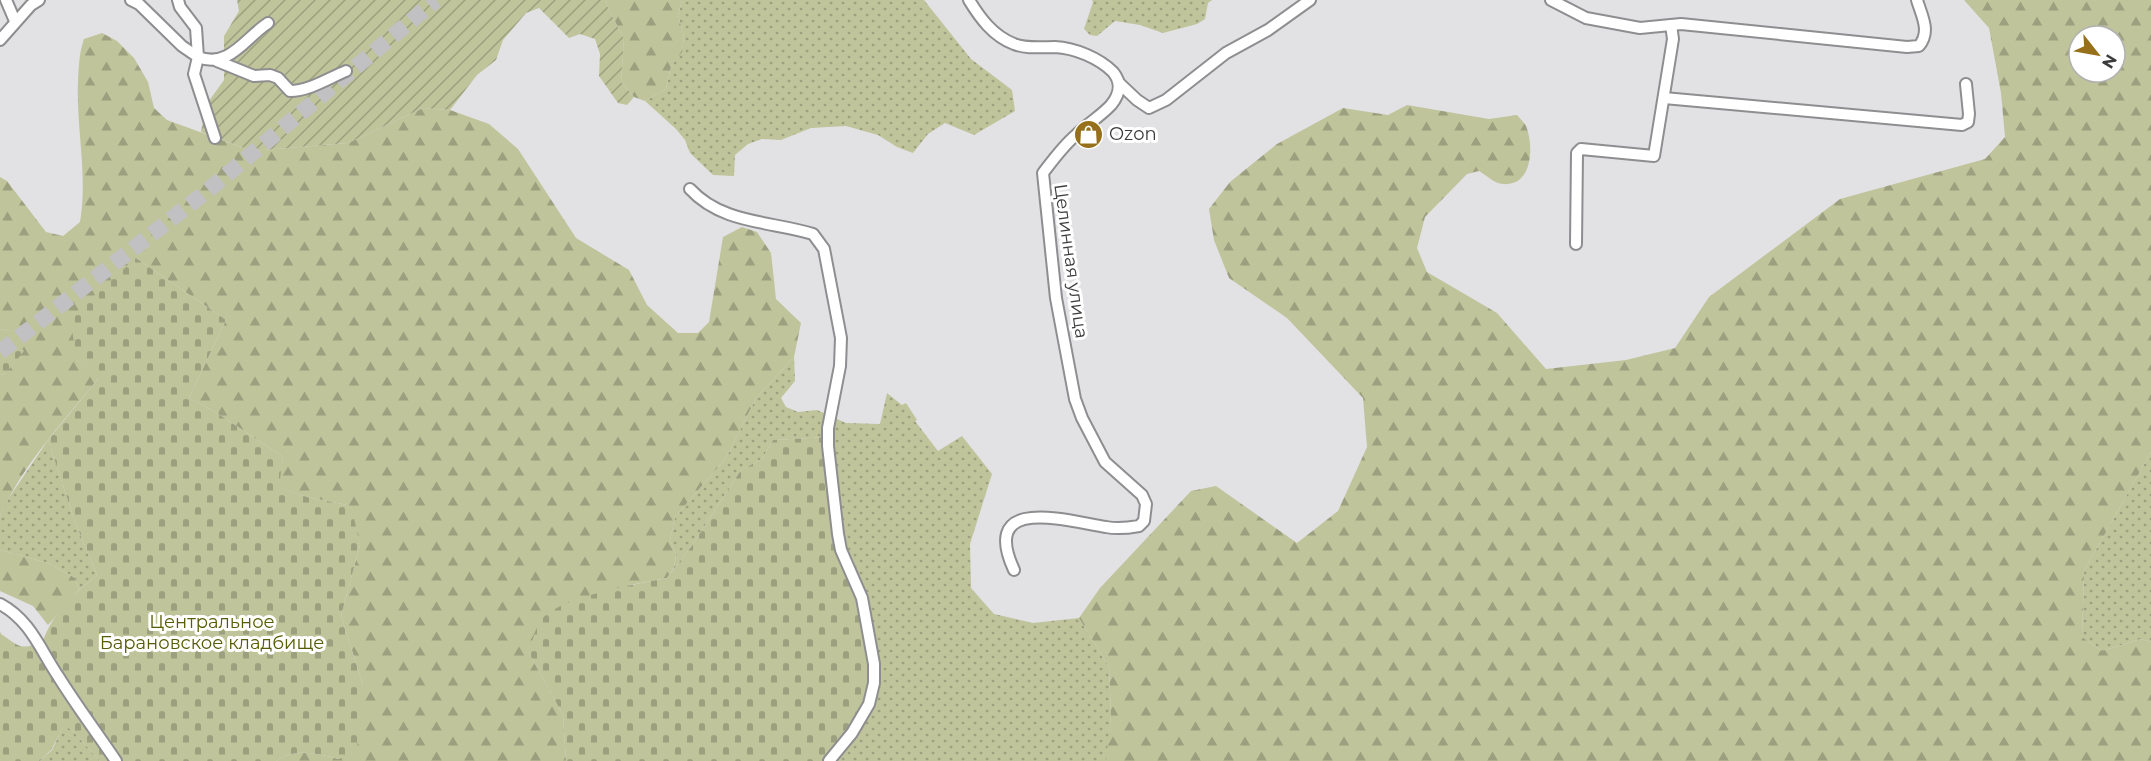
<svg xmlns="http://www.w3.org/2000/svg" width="2151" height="761" font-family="Montserrat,sans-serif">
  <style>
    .grass { fill: url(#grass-dots) }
    .forest { fill: url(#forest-firs); fill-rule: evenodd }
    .cemetery { fill: url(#cemetery-stones) }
    .garden { fill: url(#garden-furrows) }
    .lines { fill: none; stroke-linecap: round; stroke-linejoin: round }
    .highway-tunnel { stroke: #c1c1c3; stroke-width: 16; stroke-dasharray: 16 8; stroke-linecap: butt }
    .minor-casing { stroke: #8e8e91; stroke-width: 14 }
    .minor { stroke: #fff; stroke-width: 10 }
    .labels { text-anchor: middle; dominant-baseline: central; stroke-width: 6; stroke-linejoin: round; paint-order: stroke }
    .poi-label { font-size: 18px; fill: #3c3c3d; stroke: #fff; text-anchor: start }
    .street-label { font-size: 18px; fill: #3c3c3d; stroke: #fff }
    .park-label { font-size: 18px; fill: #585c05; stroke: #fff }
  </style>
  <defs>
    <pattern id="grass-dots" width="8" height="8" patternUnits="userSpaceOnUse" patternTransform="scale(1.5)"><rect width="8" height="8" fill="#bfc49a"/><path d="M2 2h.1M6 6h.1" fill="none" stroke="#9ca07f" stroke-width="1.8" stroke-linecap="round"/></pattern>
    <pattern id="forest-firs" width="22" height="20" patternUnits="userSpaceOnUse" patternTransform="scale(1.5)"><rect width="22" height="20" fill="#bfc49a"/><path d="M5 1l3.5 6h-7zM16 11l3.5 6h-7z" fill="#9ca07f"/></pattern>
    <pattern id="cemetery-stones" width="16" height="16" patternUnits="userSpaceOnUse" patternTransform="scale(1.5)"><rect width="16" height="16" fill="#bfc49a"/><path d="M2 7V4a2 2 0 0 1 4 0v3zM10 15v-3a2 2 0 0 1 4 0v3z" fill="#9ca07f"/></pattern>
    <pattern id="garden-furrows" width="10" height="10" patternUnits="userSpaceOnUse" patternTransform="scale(1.5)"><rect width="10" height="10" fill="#bfc49a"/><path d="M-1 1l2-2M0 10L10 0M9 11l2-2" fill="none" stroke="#9ca07f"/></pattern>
  </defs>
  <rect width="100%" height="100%" fill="#e2e2e5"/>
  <g class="grass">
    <path d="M682,0h242l47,59 41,31 3,21 -41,24 -29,-12 -17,11 -15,19 -16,-6 -19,-12 -32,-9 -35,2 -30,12 -19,-1 -14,5 -13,11 -1,21 -21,-1 -23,-22 -5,-13 -9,-11 -31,-28 21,-12 5,-23 11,-15 2,-14 -6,-22z"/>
    <path d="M1092,0h120l-4,3 -3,16 -8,5 -34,9 -23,-8 -25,-4 -18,15 -7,-1 -6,-6 9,-27z"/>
    <path d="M794,357l1,24 -14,17 5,9 12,5 19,-2 29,13 34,1 7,-31 15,12 4,-2 11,17 -2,1 23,30 24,-15 30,38 -22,70 1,44 23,26 39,9 46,-5 30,49 2,49 -4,45h-278l12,-211 -13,-113 -55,3 -11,19 -21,11 -50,77 -24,31 7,-10 2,-14 -6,-14 5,-23 51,-59 30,-60z"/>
    <path d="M48,440l27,82 22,53 -18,15 -4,-12 -27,-15 -48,-13v-33l6,-15z"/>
    <path d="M2151,452v190l-10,-3 -39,12 -20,-14 2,-66z"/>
    <path d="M64,725l8,5 28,31h-60l12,-11z"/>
  </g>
  <g class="forest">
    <path d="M606,0h76l-4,15 6,22 -2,15 -11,14 -5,23 -21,12 -11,-4 -13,-15 3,-43 -16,-31z"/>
    <path d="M1964,0h187v452l-67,119 -2,66 20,14 39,-12 10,3v119h-1045l5,-45 -2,-49 -30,-49 21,-30 91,-97 25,-5 81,57 41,-32 29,-64 -4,-49 -76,-80 -58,-40 -15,-38 -5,-31 21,-27 47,-38 66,-36 45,7 19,-10 82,14 28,-4c3,4 7,7 9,11 8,19 7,61 -23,58 -8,0 -17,-9 -24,-13l-12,3 -42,43 -8,31 10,24 70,41 49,56 80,-9 49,-12 34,-51 131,-98 145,-40 20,-22 -4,-44 -12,-65zM2079,36h36v36h-36z"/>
    <path d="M102,33l15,8 17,17 14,24 6,26 13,12 85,31 96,-8 75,-35 27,2 39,14 29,25 58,89 53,32 18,35 31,28h20l11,-11 14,-85 19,-10 15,5 14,21 5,46 25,24 -7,34 -38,41 -30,60 -51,59 -5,23 6,14 -2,14 -7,10 -37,7 -101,68 34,62 3,46h-290c20,-14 42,-7 63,-2l24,-74 -22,-69 19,-71 -13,-40 -40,-8 -29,-10 5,-30 -69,-46 -25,-13 37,-78 -90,-62 -59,102 21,18 -1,2c-33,41 -77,88 -97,137v-142l6,-2 4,-42 -10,-2v-152l7,4 39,51 17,4 17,-14c8,-46 -4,-95 -2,-141 1,-15 1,-28 6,-42z"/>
    <path d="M0,550l48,13 27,15 4,12 -31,35 -15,-19 -33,-15z"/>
  </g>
  <g class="cemetery">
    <path d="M136,258l90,62 -37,78 25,13 69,46 -4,30 28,10 40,8 7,13 6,27 -19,71 22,69 -6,64 -18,10c-21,-5 -43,-12 -63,2h-176l-28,-31 -8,-4 -13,24 -11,11h-40v-130l1,3c19,13 20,17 42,7 9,-27 32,-48 54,-66l-22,-53 -27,-82 50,-61 -21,-19 -7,-42z"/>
    <path d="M0,329l10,2 14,20 -18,22 -6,2z"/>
    <path d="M828,437l13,105 24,53 10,104 -21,41 -18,21h-270l-3,-46 -34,-62c3,-10 5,-22 11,-31 15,-25 98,-38 127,-44l24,-31 50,-77 21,-11 11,-19z"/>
  </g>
  <path class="garden" d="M237,0h369l2,8 16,31 -3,43 13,15 -7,8 -9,-2 -19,-27 1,-22 -5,-15 -15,-5 -11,4 -30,-30 -13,5 -23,27 -7,20 -19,15 -27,35 -27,-2 -75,35 -96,8 -51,-19 5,-27 18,-25v-44l15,-25z"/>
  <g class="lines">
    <path class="highway-tunnel" d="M0,352l206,-160 230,-192"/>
    <defs>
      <g id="minor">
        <path d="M6,0l9,21"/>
        <path d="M131,0l8,4 43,42 16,11 -4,17 21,64"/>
        <path d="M178,0l2,7 16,21 2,29c31,12 47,-19 70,-34"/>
        <path d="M969,0c11,18 24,36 45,44 12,5 28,3 41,3 20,1 44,11 58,25 9,11 7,22 -2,33 -10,11 -24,19 -35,30 -13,11 -23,25 -33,38l13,125 19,101 7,19 23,44 37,33 4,9 -2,17 -5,5c-11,2 -23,3 -33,1 -38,-6 -127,-33 -92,43"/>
        <path d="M1551,0l35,18 54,10 41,-4 226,23 12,-1c12,-15 3,-29 -2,-46"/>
        <path d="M0,40l31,-35 8,-5"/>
        <path d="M217,61l37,15 16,-1 8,3 12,13c19,0 39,-13 56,-20"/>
        <path d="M1119,83l18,17 12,8 17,-8 60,-47 42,-23 42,-30"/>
        <path d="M1664,98l298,27 6,-3 1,-8 -3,-30"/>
        <path d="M690,189c32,35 81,32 123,45l11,15 17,89 -1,28 -12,62v18l10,88 3,16 21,48 12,66v19l-5,21 -17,29 -23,28"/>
        <path d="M1576,244l1,-91 4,-4 73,7 19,-117 -2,-14"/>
        <path d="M0,604c30,16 40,45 58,72 18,29 39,57 58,85"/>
      </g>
    </defs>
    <use href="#minor" class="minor-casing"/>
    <use href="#minor" class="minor"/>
  </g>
  <defs>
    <symbol id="shop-disc" viewBox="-11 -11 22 22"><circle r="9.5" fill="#97701b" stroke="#fff"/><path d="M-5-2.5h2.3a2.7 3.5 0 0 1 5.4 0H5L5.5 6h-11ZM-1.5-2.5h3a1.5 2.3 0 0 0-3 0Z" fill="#fff"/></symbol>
  </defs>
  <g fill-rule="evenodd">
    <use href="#shop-disc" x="1072" y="118" width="33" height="33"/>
  </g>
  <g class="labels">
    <g class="poi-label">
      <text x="1109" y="134">Ozon</text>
    </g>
    <g class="street-label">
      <text transform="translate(1071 261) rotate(82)">Целинная улица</text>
    </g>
    <g class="park-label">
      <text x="212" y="622">Центральное<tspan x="212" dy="21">Барановское кладбище</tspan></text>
    </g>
  </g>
  <g transform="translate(2097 54) rotate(121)"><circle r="28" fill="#ffffff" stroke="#b1b1b1" stroke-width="1.5"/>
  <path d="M0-4.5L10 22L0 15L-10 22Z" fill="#97701b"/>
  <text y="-9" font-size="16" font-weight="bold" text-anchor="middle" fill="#3c3c3d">N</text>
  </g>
</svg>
